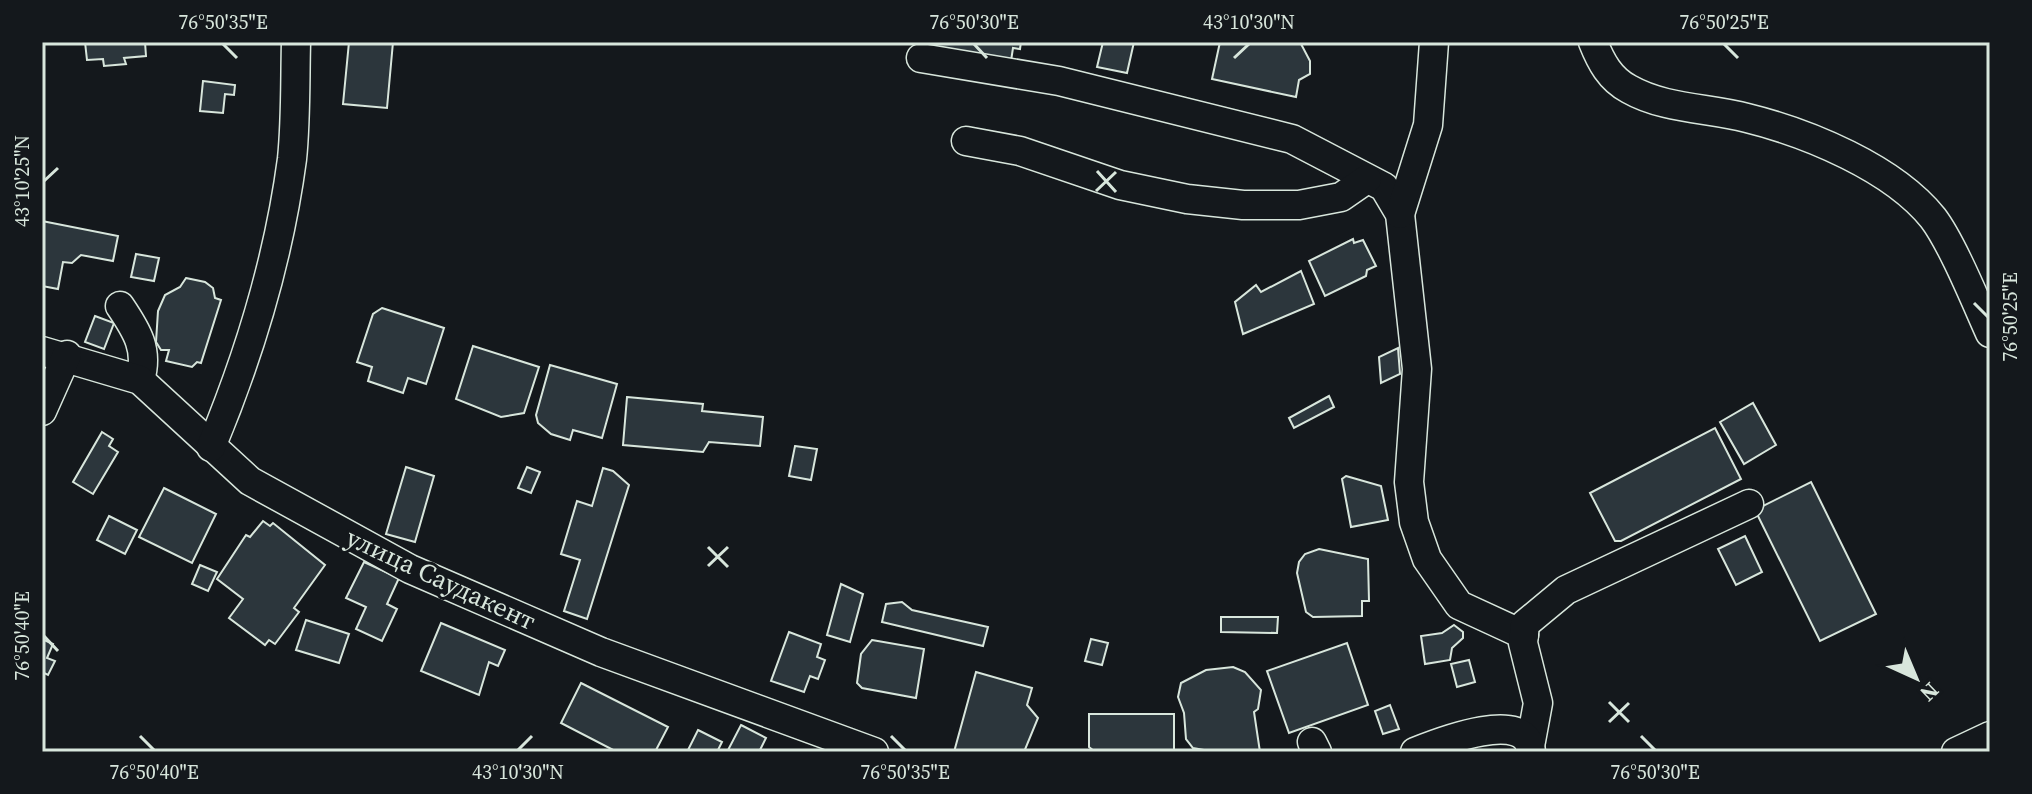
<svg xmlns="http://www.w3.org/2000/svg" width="2032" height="794" font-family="'Source Serif 4',serif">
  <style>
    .building { fill: #2c363c; stroke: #d8e6dc; stroke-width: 2 }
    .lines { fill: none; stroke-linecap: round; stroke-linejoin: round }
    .street-casing { stroke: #d8e6dc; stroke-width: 31 }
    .street { stroke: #14181c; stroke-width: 28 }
    .ticks { fill: none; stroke: #d8e6dc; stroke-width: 3 }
    .labels { text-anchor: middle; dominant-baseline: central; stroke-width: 6; stroke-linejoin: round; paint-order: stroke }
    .street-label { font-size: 26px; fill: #d8e6dc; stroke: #14181c }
    .neatline { fill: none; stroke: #d8e6dc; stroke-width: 3 }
    .ticks-label { font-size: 20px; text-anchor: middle; fill: #d8e6dc }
  </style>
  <rect width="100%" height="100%" fill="#14181c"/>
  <g class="building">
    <path d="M85,42h60l1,14 -22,2 2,6 -22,2 -1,-7 -16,1z"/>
    <path d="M349,42h44l-6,66 -44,-4z"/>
    <path d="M911,42h110l-1,7 -7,-1 -2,13z"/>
    <path d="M1103,42h31l-7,31 -30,-6z"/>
    <path d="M1220,42h80l10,19v13l-11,6 -3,17 -84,-18z"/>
    <path d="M203,81l32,4 -1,10 -9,-1 -2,19 -23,-2z"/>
    <path d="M42,221l76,15 -5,25 -32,-6 -9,8 -9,-1 -5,27 -16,-3z"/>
    <path d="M1353,239l1,4 9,-3 13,26 -9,4 -1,6 -41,20 -16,-35z"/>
    <path d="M136,254l23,4 -5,23 -23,-4z"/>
    <path d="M1301,271l13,33 -71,30 -8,-32 21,-17 5,7z"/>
    <path d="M186,278l19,4 8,6 2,10 6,2 -20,63 -4,-1 -5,5 -26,-6 3,-11h-8l-5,-8 2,-31 7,-16 15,-8z"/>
    <path d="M382,308l62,20 -18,56 -18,-6 -5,15 -35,-12 4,-14 -15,-5 16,-48z"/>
    <path d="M95,316l19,7 -10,26 -19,-7z"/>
    <path d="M473,346l66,21 -15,46 -23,4 -45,-18z"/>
    <path d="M1398,348l2,26 -19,9 -2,-26z"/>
    <path d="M550,365l67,19 -15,54 -29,-8 -3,10 -19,-6 -13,-11 -2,-8z"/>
    <path d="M1329,396l5,11 -40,21 -5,-10z"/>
    <path d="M627,397l76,7 -1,7 61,6 -3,29 -51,-4 -6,10 -80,-7z"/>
    <path d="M1753,403l23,42 -32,19 -24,-42z"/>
    <path d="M1715,428l26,51 -120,62h-6l-25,-48z"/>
    <path d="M102,432l11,7 -4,7 9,6 -25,42 -20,-12z"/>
    <path d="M795,446l22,3 -6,31 -22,-4z"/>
    <path d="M406,467l28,9 -19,66 -29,-8z"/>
    <path d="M527,467l13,5 -9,21 -13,-5z"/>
    <path d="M603,468l10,3 16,14 -42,134 -23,-8 16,-51 -19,-6 16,-53 15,5z"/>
    <path d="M1346,476l35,10 7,34 -37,7 -9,-48z"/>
    <path d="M1811,482l65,132 -56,27 -65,-131z"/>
    <path d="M164,488l52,26 -24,49 -53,-26z"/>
    <path d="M109,516l28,14 -12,24 -28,-14z"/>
    <path d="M263,521l7,5 3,-3 52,42 -31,43 5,4 -24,32 -6,-4 -4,5 -36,-27 14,-19 -26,-20 29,-44 4,2z"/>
    <path d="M1745,536l17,36 -26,13 -18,-36z"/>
    <path d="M1319,549l49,10 1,42h-7v15l-49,1 -7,-5 -9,-39 2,-11 6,-8z"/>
    <path d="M364,562l35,16 -12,26 10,5 -15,32 -26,-12 10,-22 -20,-9z"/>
    <path d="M200,565l17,7 -9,19 -16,-7z"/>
    <path d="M841,584l22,10 -13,48 -23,-7z"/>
    <path d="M902,602l10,8 76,17 -5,19 -101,-24 4,-18z"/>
    <path d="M1221,617h57l-1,16 -56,-1z"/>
    <path d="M306,620l43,14 -10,29 -43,-13z"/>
    <path d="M441,623l64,27 -7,16 -9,-4 -10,33 -58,-24z"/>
    <path d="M1454,625l9,7v6l-11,10 -2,12 -25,4 -4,-28 21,-3z"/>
    <path d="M789,632l32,12 -4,13 8,3 -7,19 -8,-3 -6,16 -33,-11z"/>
    <path d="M42,639l11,5 -6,14 8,3 -7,14 -6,-3z"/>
    <path d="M1091,639l17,4 -6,22 -17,-4z"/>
    <path d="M872,640l52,9 -8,49 -54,-10 -5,-5 4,-29z"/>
    <path d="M1347,643l21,62 -79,28 -22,-62z"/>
    <path d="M1469,660l6,22 -18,5 -6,-23z"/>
    <path d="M1233,667l12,5 16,18 -3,19 -4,3 6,40h-45l-22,-4 -7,-9 -2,-26 -6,-16 3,-14 25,-13z"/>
    <path d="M976,672l56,16 -5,17 11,13 -14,34h-70z"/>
    <path d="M581,683l87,44 -13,25h-38l-56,-29z"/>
    <path d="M1390,705l9,24 -16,5 -8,-23z"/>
    <path d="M1089,714h85v38l-80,-1 -5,-4z"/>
    <path d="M741,725l25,13 -7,14h-32z"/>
    <path d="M698,730l24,12 -5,10h-30z"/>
  </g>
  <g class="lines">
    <defs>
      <g id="street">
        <path d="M1593,42c8,20 17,37 36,47 35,20 80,19 118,29 61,15 146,50 186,100 19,25 43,84 57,115"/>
        <path d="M921,58l138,23 233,58 92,48 16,27 17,155 -8,113 5,40 13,37 32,46 65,30"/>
        <path d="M966,141l54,10 100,34 67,14 56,6h56l42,-8 26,-18"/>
        <path d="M1400,214l28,-89 6,-83"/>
        <path d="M120,306c17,25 29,44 20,74"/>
        <path d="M42,351l98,29 110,101 160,88 191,83 273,100"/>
        <path d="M42,411l25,-56"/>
        <path d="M211,447c38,-91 68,-190 81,-288 4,-38 3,-79 4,-117"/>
        <path d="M1531,741l7,-38 -15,-60 2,-19 41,-34 183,-86"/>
        <path d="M1312,742l5,10"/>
        <path d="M1415,752c25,-10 114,-45 116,0"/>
        <path d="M1956,752l34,-16"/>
      </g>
    </defs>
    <use href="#street" class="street-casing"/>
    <use href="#street" class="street"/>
  </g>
  <path class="ticks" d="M223,44l14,14M974,44l13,14M1724,44l14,14M1234,58l15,-14M1097,171l19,21M44,181l14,-13M1096,191l20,-19M1974,303l14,14M708,547l20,20M708,566l20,-19M44,636l14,15M1609,702l20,20M1609,722l20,-19M140,736l14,14M891,736l14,14M1641,736l14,14M518,750l14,-14"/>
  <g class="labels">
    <g class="street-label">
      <text transform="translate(441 579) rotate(25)">улица Саудакент</text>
    </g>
  </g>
  <rect width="2032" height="794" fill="none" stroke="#14181c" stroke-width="88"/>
  <g transform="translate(1916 678) rotate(136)" stroke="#14181c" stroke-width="6" paint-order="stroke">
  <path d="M0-6L14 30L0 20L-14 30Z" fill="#d8e6dc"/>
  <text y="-12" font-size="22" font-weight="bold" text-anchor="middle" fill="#d8e6dc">N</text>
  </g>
  <rect x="44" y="44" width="1944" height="706" class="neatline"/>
  <g class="ticks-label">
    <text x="223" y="29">76°50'35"E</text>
    <text x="974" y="29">76°50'30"E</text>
    <text x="1249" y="29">43°10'30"N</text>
    <text x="1724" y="29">76°50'25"E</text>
    <text transform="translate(22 181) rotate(-90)" y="7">43°10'25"N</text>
    <text transform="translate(2010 317) rotate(-90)" y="7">76°50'25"E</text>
    <text transform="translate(22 636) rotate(-90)" y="7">76°50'40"E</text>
    <text x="154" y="779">76°50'40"E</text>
    <text x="518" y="779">43°10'30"N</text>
    <text x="905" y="779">76°50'35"E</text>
    <text x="1655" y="779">76°50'30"E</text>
  </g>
</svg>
